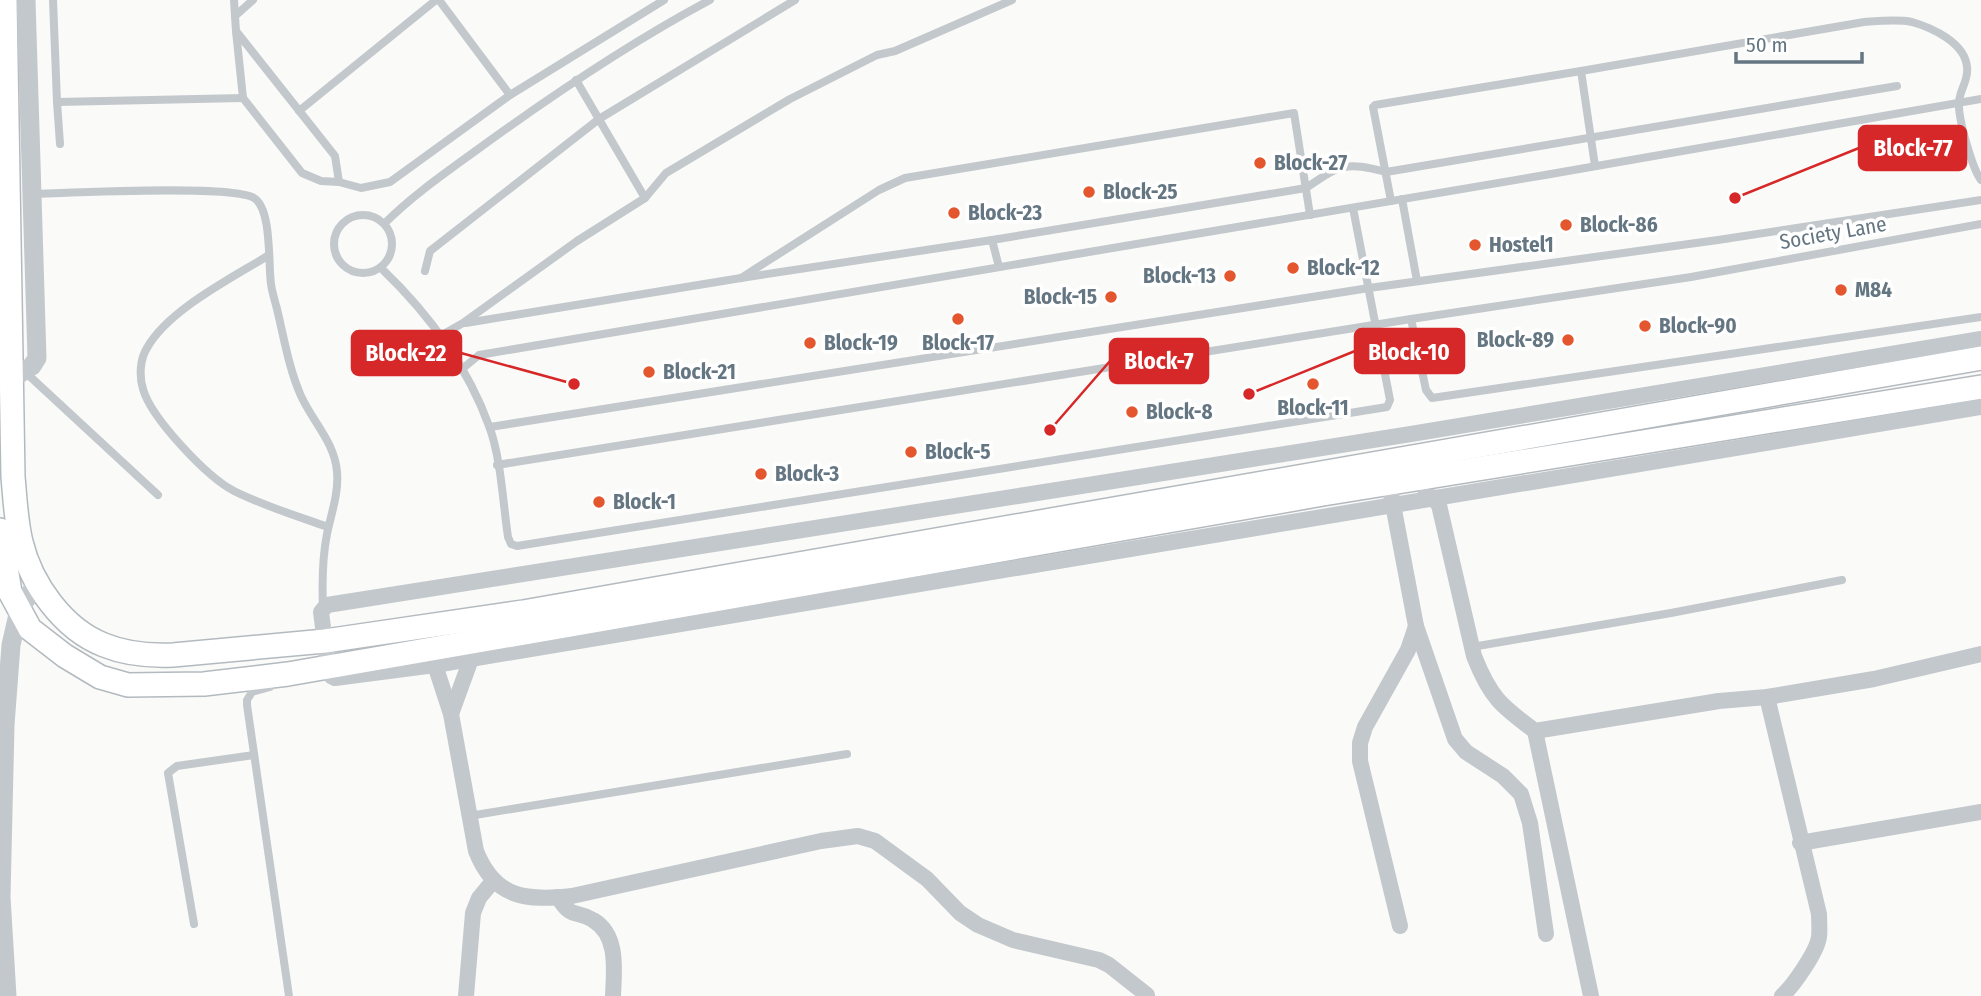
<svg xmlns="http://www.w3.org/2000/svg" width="1981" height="996" font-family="'Fira Sans Condensed',sans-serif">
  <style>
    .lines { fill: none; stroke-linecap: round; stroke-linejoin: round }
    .secondary-casing { stroke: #b3babf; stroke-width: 26 }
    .service { stroke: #c3c8cc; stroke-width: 8 }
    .minor { stroke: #c3c8cc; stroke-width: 16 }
    .tertiary { stroke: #c3c8cc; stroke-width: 19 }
    .secondary { stroke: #fff; stroke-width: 23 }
    .poi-dot { fill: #e4572e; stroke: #fff; stroke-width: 2.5 }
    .labels { text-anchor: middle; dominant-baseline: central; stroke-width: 7; stroke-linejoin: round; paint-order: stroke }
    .poi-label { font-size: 21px; font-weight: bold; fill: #657683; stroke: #fff; text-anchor: start }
    .street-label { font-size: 21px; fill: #657683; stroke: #fff }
    .leader { fill: none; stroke: #d62828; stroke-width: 2.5 }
    .callout-dot { fill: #d62828; stroke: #fff; stroke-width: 2.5 }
    .callout { fill: #d62828; stroke: #d62828; stroke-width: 2.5 }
    .callout-label { font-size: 23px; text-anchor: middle; font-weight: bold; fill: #fff }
  </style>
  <rect width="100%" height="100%" fill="#fafaf8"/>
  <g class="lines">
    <defs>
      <g id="secondary">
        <path d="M5,0l8,477c2,21 3,45 8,65 10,42 42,87 83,103 22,9 46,11 69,10l152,-14 198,-29 1458,-254"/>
        <path d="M0,530l10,62 20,37 35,27 35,21 28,8 76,-1 84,-10 1035,-180 658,-107"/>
      </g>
    </defs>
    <use href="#secondary" class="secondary-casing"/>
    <g class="service">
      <path d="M53,0l4,102 186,-4"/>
      <path d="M234,0l1,16"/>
      <path d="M236,31l-1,-15 18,-16"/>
      <path d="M1581,71l283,-49c15,-1 33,-3 48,0 21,6 53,21 55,45 2,14 -8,23 -8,36 -1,15 13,65 22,77"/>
      <path d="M576,80l69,118"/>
      <path d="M510,95l154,-95"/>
      <path d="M57,102l3,42"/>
      <path d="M299,111l137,-111"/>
      <path d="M339,182l-4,-26 -99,-125 7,67 59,75 19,8 18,1 22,6 29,-6 120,-87 -71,-95"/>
      <path d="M32,194c36,-1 200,-10 222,4 18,11 14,65 17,86 1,8 4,17 6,25 7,29 12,60 24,87 12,26 34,47 36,76 2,21 -6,42 -10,62 -5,25 -5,49 -4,74"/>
      <path d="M1402,199l15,82"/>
      <path d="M1391,201l-18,-94 2,-2 206,-34 14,95"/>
      <circle cx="363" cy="244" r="29"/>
      <path d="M385,223c30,-30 66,-54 100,-79 72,-52 146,-102 225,-144"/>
      <path d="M992,240l314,-52c34,-23 39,-27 80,-16l511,-86"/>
      <path d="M269,255c-37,23 -101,55 -122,93 -7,11 -8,28 -4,41 8,29 64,88 91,102 30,15 63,25 94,36"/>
      <path d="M381,268c47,45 86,97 108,158 12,31 14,78 19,111l3,7 6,2 870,-139 3,-7 -37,-192"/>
      <path d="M425,271l5,-20 169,-132 196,-119"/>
      <path d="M741,278l138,-88 26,-12 389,-65 16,102"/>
      <path d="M1411,319l15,71 6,8 549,-81"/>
      <path d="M466,323l275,-45 251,-38 7,27"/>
      <path d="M442,335l21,-12 114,-82 68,-43 21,-25 124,-74 87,-44 18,-4 117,-51"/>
      <path d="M462,369l17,-14 1066,-180 436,-76"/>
      <path d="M24,371l134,124"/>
      <path d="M490,427l879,-139 349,-48 263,-40"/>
      <path d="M497,465l914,-146 280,-42 290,-53"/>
      <path d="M1472,647l199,-34 171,-33"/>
      <path d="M270,687l-18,5 -5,8v5l42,291"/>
      <path d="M469,816l378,-62"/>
      <path d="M194,924l-26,-151 9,-7 77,-11"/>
    </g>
    <g class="minor">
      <path d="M1981,339l-570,95 -1084,171 -6,7 7,54 3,10 4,2 100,-13 1546,-258"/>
      <path d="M1391,494l25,132 -8,24 -43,77 -5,16v18l40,165"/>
      <path d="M1425,496l7,1 7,8 35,151c16,41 27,50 61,75l184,-30 48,-4 107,-18 107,-25"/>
      <path d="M1416,626l39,113 11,13 37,24 18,18 9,29 16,111"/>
      <path d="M435,665l16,49 25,137c19,48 51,50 96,45l249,-55 37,-5 17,5 52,38 33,34 18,12 35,15 86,20 10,5 38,30"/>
      <path d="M1767,697l52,217c0,7 1,16 0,23 -2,15 -26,49 -37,59"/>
      <path d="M451,714l20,-55"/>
      <path d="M1535,731l56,265"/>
      <path d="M1800,843l181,-31"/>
      <path d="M558,897c14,23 17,12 35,23 26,15 21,51 20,76"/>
      <path d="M466,996l7,-83 6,-15 14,-17"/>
    </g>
    <g class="tertiary">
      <path d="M11,379l21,-13 5,-8 -11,-358"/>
      <path d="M7,996l-6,-99 4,-172 6,-80 8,-35 18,-27"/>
    </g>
    <use href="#secondary" class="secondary"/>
  </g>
  <g class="poi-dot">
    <circle cx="1260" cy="163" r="7"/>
    <circle cx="1089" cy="192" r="7"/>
    <circle cx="954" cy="213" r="7"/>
    <circle cx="1566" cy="225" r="7"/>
    <circle cx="1475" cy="245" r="7"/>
    <circle cx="1293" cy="268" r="7"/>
    <circle cx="1230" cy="276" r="7"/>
    <circle cx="1841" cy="290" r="7"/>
    <circle cx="1111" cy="297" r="7"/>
    <circle cx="958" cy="319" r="7"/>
    <circle cx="1645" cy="326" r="7"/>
    <circle cx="1568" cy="340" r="7"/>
    <circle cx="810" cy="343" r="7"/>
    <circle cx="649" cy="372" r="7"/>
    <circle cx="1313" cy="384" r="7"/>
    <circle cx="1132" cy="412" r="7"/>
    <circle cx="911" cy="452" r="7"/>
    <circle cx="761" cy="474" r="7"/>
    <circle cx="599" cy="502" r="7"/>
  </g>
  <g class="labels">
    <g class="poi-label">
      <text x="1274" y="163">Block-27</text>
      <text x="1103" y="192">Block-25</text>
      <text x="968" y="213">Block-23</text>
      <text x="1580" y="225">Block-86</text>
      <text x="1489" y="245">Hostel1</text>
      <text x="1307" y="268">Block-12</text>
      <text x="1216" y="276" text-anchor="end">Block-13</text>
      <text x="1855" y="290">M84</text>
      <text x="1097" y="297" text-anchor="end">Block-15</text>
      <text x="1659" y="326">Block-90</text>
      <text x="1554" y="340" text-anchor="end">Block-89</text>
      <text x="824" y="343">Block-19</text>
      <text x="958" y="343" text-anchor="middle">Block-17</text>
      <text x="663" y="372">Block-21</text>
      <text x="1313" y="408" text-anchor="middle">Block-11</text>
      <text x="1146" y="412">Block-8</text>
      <text x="925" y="452">Block-5</text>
      <text x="775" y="474">Block-3</text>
      <text x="613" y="502">Block-1</text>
    </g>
    <g class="street-label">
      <text transform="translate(1833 233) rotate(-10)">Society Lane</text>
    </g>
  </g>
  <path class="leader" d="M1735 198L1859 148M1249 394L1355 351M574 384L461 353M1050 430L1110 361"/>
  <g class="callout-dot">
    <circle cx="1735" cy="198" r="7"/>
    <circle cx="1249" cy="394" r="7"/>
    <circle cx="574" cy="384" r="7"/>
    <circle cx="1050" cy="430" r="7"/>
  </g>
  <g class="callout">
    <rect x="1859" y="126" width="107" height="44" rx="7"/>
    <rect x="1355" y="329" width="109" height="44" rx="7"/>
    <rect x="352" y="331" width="109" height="44" rx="7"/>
    <rect x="1110" y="339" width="98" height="44" rx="7"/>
  </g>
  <g class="callout-label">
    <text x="1913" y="156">Block-77</text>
    <text x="1409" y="360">Block-10</text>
    <text x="406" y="361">Block-22</text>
    <text x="1159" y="369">Block-7</text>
  </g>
  <path d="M1736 52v10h126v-10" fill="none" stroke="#657683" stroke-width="3.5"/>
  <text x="1746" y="52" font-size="21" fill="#657683" stroke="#ffffff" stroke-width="5" paint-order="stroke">50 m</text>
</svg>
